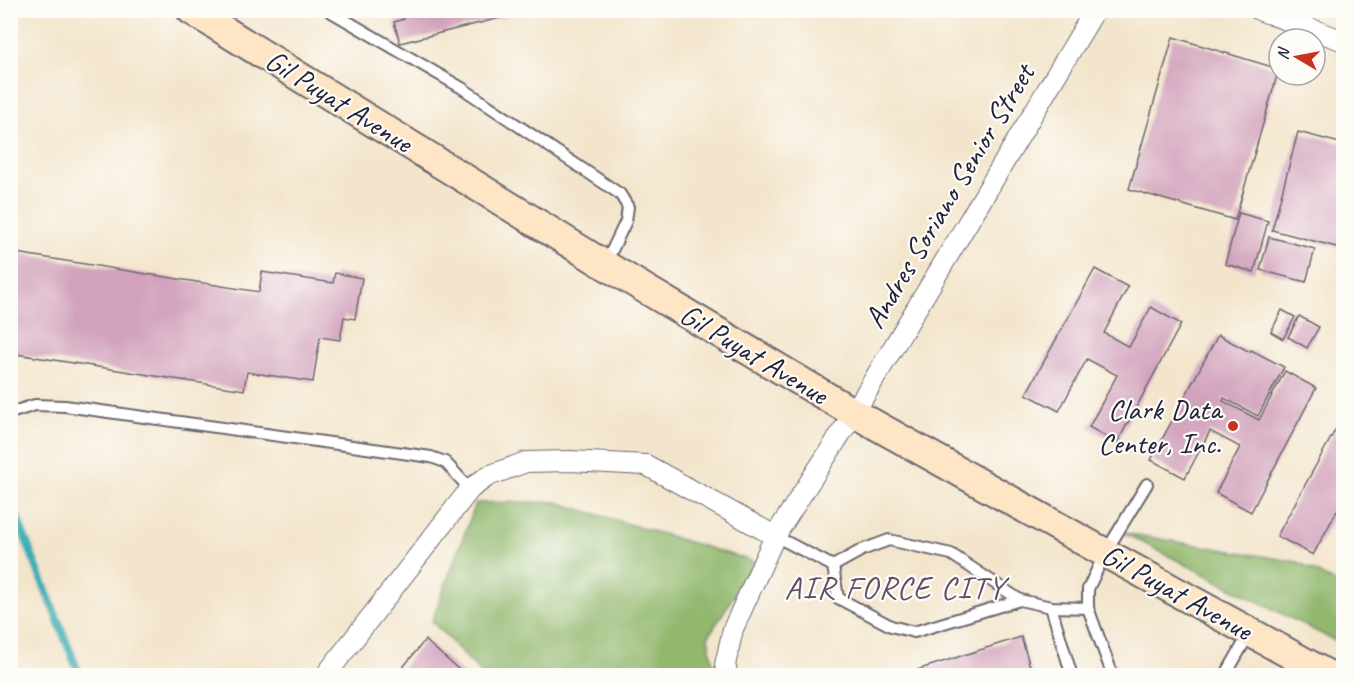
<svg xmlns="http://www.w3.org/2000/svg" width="1354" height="686" font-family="Caveat,sans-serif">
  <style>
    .forest { fill: #92b86e; stroke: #5a6d54; stroke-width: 1.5 }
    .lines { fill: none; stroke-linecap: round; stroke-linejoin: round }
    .stream { stroke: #3cadb6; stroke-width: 8 }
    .building { fill: #d2a2bc }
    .service-casing { stroke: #6b666e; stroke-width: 14 }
    .minor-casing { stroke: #6b666e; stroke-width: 22 }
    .secondary-casing { stroke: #6b666e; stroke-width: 32 }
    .service { stroke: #fff; stroke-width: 10 }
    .minor { stroke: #fff; stroke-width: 20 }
    .secondary { stroke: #fde5c5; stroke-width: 28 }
    .poi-dot { fill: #c8321e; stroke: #fdfcf7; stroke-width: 2 }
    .labels { text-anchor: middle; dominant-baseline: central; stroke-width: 4.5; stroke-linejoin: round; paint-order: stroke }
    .street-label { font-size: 30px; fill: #22223b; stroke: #fdfcf7 }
    .poi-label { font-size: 30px; fill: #22223b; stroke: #fdfcf7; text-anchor: end }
    .neighbourhood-label { font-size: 32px; letter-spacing: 1.5px; fill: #604f68; stroke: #fdfcf7 }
  </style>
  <rect width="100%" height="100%" fill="#fdfcf7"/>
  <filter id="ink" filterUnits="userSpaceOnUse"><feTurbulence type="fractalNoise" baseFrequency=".0167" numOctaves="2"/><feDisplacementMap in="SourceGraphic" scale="12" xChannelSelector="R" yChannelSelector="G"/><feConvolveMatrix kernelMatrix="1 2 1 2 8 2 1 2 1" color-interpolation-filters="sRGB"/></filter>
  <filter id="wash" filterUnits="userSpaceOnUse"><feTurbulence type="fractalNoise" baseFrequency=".008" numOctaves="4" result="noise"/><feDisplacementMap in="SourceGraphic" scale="24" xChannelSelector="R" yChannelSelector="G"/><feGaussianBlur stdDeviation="1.35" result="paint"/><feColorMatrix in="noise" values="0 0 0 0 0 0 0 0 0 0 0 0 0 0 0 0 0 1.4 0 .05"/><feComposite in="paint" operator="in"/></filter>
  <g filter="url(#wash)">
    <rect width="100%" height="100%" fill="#f3e5cc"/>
    <g class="forest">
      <path d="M556,502l199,60 -47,75 7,38h-234l1,-1 -50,-53 44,-118z"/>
      <path d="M1124,533l174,29 45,25v58z"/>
    </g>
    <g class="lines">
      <path class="stream" d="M10,500l70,176"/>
    </g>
    <g id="blocks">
      <g class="building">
        <path d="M402,10h105l1,6 -108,27 -6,-21 10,-3z"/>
        <path d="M1173,37l106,32 -44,151 -106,-31z"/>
        <path d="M1298,132l46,12v105l-72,-19z"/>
        <path d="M1239,213l29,8 -14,51 -29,-8z"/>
        <path d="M1269,237l46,12 -9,33 -46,-12z"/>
        <path d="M10,252l249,40 3,-20 71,11 2,-10 27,5 -7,41 -11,-2 -4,23 -20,-3 -7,45 -66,-10 -3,18 -234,-37z"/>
        <path d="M1095,269l33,18 -24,46 25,14 22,-40 30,17 -64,119 -28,-16 28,-52 -30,-16 -28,52 -33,-17z"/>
        <path d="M1282,310l13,7 -12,22 -12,-7z"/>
        <path d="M1299,316l20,11 -12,21 -19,-11z"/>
        <path d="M1218,335l32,17 1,-2 33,17 -26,49 -34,-18 -1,3 36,19 26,-49 31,17 -65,124 -35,-19 24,-46 -30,-16 -25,47 -34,-18z"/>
        <path d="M1344,414v98l-6,-3 -25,46 -36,-19z"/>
        <path d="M1021,637l12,39h-132v-1z"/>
        <path d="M425,640l41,36h-70z"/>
      </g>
    </g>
  </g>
  <g filter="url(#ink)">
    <use href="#blocks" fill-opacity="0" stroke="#6b666e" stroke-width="1.5"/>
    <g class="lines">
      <defs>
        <g id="service">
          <path d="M328,10l134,78 158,106 8,13 -2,14 -21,44"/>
          <path d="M10,413l25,-8 30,1 366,51 14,5 25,27"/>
          <path d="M775,536l58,30 5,32 53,28 23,6 106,-32 31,7 37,1"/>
          <path d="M833,566l29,-16 27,-10 62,14 69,46"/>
          <path d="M1051,607l21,69"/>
          <path d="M1113,676l-25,-68v-19l17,-36 42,-69"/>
          <path d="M1225,676l24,-42"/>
        </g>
        <g id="minor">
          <path d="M1259,10l85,31"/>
          <path d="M325,676l145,-187 18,-13 38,-14 44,-1 76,4 129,71"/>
          <path d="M728,676l-3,-11 8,-36 42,-93 79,-123 241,-403"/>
        </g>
        <path id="secondary" d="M191,10l414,255 249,148 235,131 241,132"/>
      </defs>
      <use href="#service" class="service-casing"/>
      <use href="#minor" class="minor-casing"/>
      <use href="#secondary" class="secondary-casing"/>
      <use href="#service" class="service"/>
      <use href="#minor" class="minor"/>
      <use href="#secondary" class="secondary"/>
    </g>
  </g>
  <circle class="poi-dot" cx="1233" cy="426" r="6"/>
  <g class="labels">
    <g class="street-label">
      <text transform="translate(339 101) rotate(32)">Gil Puyat Avenue</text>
      <text transform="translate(949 196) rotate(-59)">Andres Soriano Senior Street</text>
      <text transform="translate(754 354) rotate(31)">Gil Puyat Avenue</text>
      <text transform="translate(1177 592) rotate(29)">Gil Puyat Avenue</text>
    </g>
    <g class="poi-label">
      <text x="1221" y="409">Clark Data<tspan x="1221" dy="34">Center, Inc.</tspan></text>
    </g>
    <g class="neighbourhood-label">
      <text x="895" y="587">AIR FORCE CITY</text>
    </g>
  </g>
  <rect width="1354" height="686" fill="none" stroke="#fdfcf7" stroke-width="36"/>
  <g transform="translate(1297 57) rotate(280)"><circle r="28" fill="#fdfcf7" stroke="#a5a5ac" stroke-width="1.5"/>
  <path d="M0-4.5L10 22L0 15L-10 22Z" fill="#c8321e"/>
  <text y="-9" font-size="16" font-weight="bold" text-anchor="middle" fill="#22223b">N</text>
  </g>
</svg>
